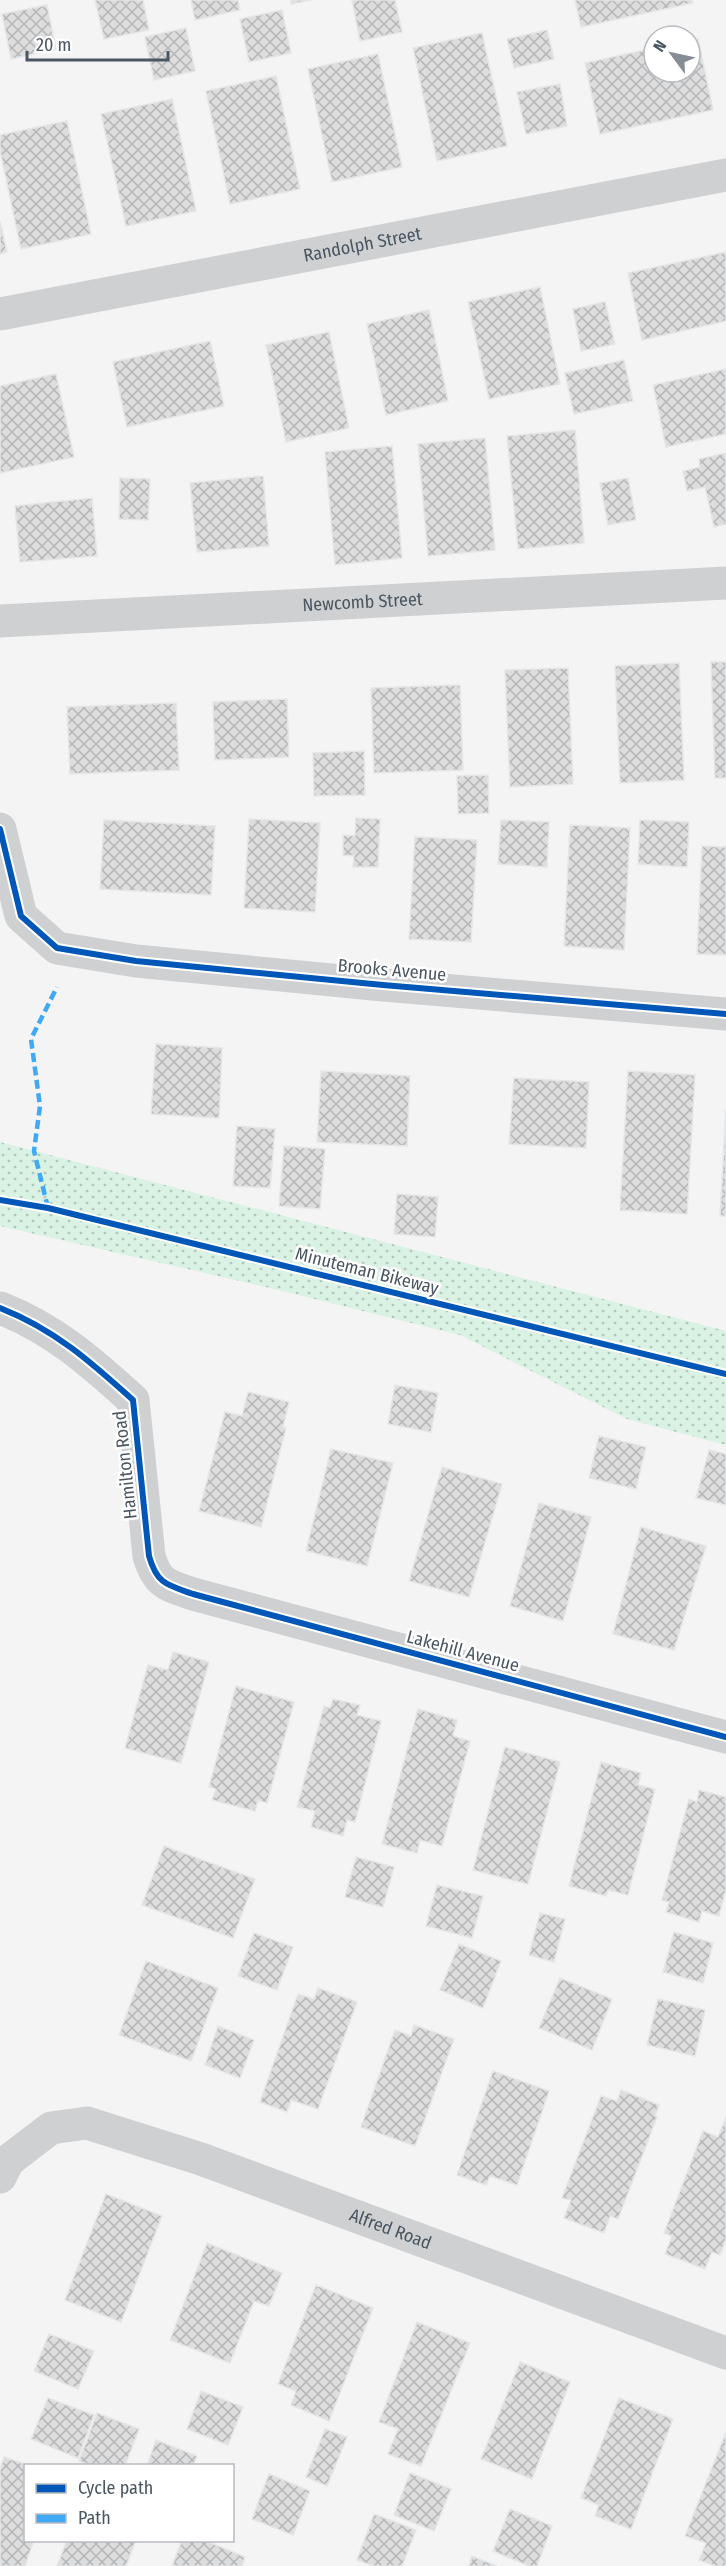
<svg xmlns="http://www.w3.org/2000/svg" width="726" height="2566" font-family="'Fira Sans Condensed',sans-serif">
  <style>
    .park { fill: url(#park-dots) }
    .building { fill: url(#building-cross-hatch); stroke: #e5e6e7; stroke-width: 1.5 }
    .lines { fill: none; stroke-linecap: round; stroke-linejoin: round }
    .minor { stroke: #ced0d2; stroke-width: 33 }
    .quiet { stroke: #3fa9f5; stroke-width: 4.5; stroke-dasharray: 9 4.5; stroke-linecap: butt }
    .cycleway-casing { stroke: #fff; stroke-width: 10 }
    .cycleway { stroke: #0057b8; stroke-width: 6 }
    .labels { text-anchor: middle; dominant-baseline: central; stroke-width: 5; stroke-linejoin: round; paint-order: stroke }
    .street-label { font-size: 18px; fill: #4a5661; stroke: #fff }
  </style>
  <defs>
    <pattern id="park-dots" width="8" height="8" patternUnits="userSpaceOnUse" patternTransform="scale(1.5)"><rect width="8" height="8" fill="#d9f2e3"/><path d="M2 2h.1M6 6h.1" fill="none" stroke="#b2c7bb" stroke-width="1.8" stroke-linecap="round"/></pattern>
    <pattern id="building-cross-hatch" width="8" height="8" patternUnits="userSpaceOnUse" patternTransform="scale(1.5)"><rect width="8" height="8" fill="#ddddde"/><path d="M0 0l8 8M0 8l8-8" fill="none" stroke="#b5b6b7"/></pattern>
  </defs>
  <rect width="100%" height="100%" fill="#f4f4f4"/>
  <path class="park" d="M0,1142l726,189v114l-99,-26 -167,-84 -194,-48 -266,-61z"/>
  <g class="building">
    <path d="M95,0h48l6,30 -45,9z"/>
    <path d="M191,0h47l2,10 -45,10z"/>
    <path d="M291,0h20l-20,4z"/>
    <path d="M352,0h43l7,32 -42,9z"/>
    <path d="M575,0h117l1,3 -112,24z"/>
    <path d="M47,5l9,44 -45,10 -9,-45z"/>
    <path d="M282,10l9,43 -42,9 -9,-43z"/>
    <path d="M186,28l9,43 -41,9 -9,-43z"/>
    <path d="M547,30l7,29 -40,9 -7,-29z"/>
    <path d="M482,33l25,113 -70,15 -24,-113z"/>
    <path d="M698,39l15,71 -113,24 -15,-71 69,-15v24h36v-32z"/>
    <path d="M378,54l24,113 -70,15 -24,-113z"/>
    <path d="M276,76l24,113 -70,15 -24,-113z"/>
    <path d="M560,84l7,42 -41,8 -9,-42z"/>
    <path d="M172,99l24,112 -70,15 -25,-112z"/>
    <path d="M67,121l24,113 -70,15 -21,-98v-16z"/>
    <path d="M0,221l7,31 -7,2z"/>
    <path d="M726,252v69l-84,19 -14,-67z"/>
    <path d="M540,287l20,97 -71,15 -21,-97z"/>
    <path d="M605,302l10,42 -34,7 -8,-42z"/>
    <path d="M429,310l19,91 -62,14 -19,-91z"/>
    <path d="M329,332l20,96 -63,14 -20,-97z"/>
    <path d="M210,341l14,65 -97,21 -14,-65z"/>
    <path d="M624,360l9,41 -59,13 -9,-41z"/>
    <path d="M726,369v65l-60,13 -13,-62z"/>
    <path d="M56,374l18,83 -74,16v-87z"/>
    <path d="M575,430l9,113 -66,6 -11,-113z"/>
    <path d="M485,438l10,112 -67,6 -10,-112z"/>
    <path d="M392,446l10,112 -67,7 -10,-113z"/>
    <path d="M726,453v71l-12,3 -9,-40 -18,4 -4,-20 17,-4 -1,-8z"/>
    <path d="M263,476l6,70 -72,6 -7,-69z"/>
    <path d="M120,478l30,1 -2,41 -29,-1z"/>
    <path d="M628,478l8,42 -28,5 -8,-42z"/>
    <path d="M92,498l5,58 -77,6 -5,-56z"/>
    <path d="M711,662h15v116h-11z"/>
    <path d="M679,663l5,117 -64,3 -5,-117z"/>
    <path d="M568,668l5,116 -63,3 -5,-117z"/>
    <path d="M460,685l3,85 -89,3 -3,-85z"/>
    <path d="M287,699l2,58 -74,3 -2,-58z"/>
    <path d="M176,703l3,67 -109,4 -3,-67z"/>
    <path d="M364,751l1,44 -51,1 -1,-43z"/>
    <path d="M488,775l1,38 -31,1 -1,-38z"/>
    <path d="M356,818l24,1 -2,48h-25l1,-11 -11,-1v-20l12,1z"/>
    <path d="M249,819l71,4 -5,89 -71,-4z"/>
    <path d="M104,820l111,6 -4,69 -111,-6z"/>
    <path d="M501,820l48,2 -2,45 -49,-3z"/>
    <path d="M640,820l49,2 -2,45 -49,-3z"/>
    <path d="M570,825l60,3 -6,122 -60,-4z"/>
    <path d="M415,837l62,3 -6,102 -62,-3z"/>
    <path d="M702,846l24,1v108l-29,-1z"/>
    <path d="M156,1044l66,4 -3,70 -68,-4z"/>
    <path d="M321,1071l89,5 -3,70 -90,-4z"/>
    <path d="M628,1071l67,4 -8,139 -67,-4z"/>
    <path d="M514,1078l75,4 -3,66 -77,-4z"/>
    <path d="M726,1109v107h-6z"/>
    <path d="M237,1126l38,3 -5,59 -37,-2z"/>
    <path d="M284,1146l41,3 -5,60 -41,-3z"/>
    <path d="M397,1194l41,3 -3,40 -41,-3z"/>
    <path d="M395,1385l43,8 -7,39 -43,-8z"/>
    <path d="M248,1392l41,10 -6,25 3,1 -25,99 -62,-16 26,-99 17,4z"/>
    <path d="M599,1436l47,11 -10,42 -47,-11z"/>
    <path d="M331,1449l62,14 -26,103 -61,-15z"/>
    <path d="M709,1450l17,4v51l-30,-7z"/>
    <path d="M442,1467l60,17 -33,113 -60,-16z"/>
    <path d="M539,1503l52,14 -28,104 -53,-15z"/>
    <path d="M641,1527l65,19 -32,104 -61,-16z"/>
    <path d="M173,1652l36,10 -28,101 -56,-15 23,-83 20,5z"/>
    <path d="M236,1686l58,16 -27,101 -9,-3 -3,11 -43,-11 4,-11 -7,-2z"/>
    <path d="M333,1699l27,6 -3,10 24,6 -26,101 -8,-2 -4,16 -32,-9 4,-16 -18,-4 27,-101 6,2z"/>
    <path d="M418,1709l39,11 -4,16 17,5 -28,105 -22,-6 -3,13 -35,-9z"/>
    <path d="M505,1747l55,15 -32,122 -55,-14z"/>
    <path d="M601,1762l40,11 -3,12 17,4 -27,106 -20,-5 -2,6 -37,-10z"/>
    <path d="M699,1790l27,7v92l-7,27 -17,-5 -3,11 -33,-10 3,-10 -7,-2 27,-101 8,3z"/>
    <path d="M164,1846l91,33 -22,59 -91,-33z"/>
    <path d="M356,1857l38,10 -11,40 -38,-10z"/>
    <path d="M437,1885l46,11 -11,42 -46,-12z"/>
    <path d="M540,1913l25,6 -11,43 -25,-7z"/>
    <path d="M674,1932l39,11 -10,40 -40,-11z"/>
    <path d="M254,1933l39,14 -16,43 -39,-14z"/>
    <path d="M459,1944l42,17 -18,47 -43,-18z"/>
    <path d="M146,1961l72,27 -27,73 -72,-26z"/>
    <path d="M560,1978l52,21 -20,51 -53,-22z"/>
    <path d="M318,1988l39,14 -39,107 -27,-9 -4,12 -27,-10 38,-108 16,5z"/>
    <path d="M658,1999l47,11 -10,46 -48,-11z"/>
    <path d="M414,2025l40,14 -39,107 -54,-19 34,-97 16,6z"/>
    <path d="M218,2026l36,14 -14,38 -35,-13z"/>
    <path d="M493,2071l56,20 -32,94 -27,-9 -4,9 -29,-10z"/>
    <path d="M621,2090l38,15 -4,11 2,1 -39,102 -8,-3 -6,17 -40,-15 7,-18 -9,-2 39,-102 16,5z"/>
    <path d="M726,2117v122l-6,16 -8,-3 -7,17 -40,-15 7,-18 -8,-3 39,-102 15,6z"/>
    <path d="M106,2194l56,22 -41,106 -56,-22z"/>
    <path d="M207,2243l75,30 -13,33 -15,-5 -24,62 -60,-23z"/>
    <path d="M316,2285l57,23 -44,113 -38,-16 5,-14 -18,-7z"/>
    <path d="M417,2322l53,21 -49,123 -33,-12 10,-25 -19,-7z"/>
    <path d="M49,2334l45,17 -16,38 -44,-18z"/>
    <path d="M520,2362l50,20 -38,97 -51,-20z"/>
    <path d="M201,2391l42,16 -15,38 -41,-16z"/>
    <path d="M48,2398l46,17 -16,43 -47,-19z"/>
    <path d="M619,2398l54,21 -42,110 -36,-13 4,-11 -18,-7z"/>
    <path d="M97,2413l42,16 -14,37h-33l-13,-5z"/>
    <path d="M325,2429l22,8 -20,49 -21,-9z"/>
    <path d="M726,2432v134h-11l-16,-6 7,-17 -21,-7z"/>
    <path d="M156,2440l41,16 -4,10h-46z"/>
    <path d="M4,2457l27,9h-5v74h8l-9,26h-25v-97z"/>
    <path d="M410,2473l41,16 -17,42 -40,-16z"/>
    <path d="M269,2474l41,17 -17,44 -41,-16z"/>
    <path d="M510,2509l42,17 -15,40h-8l-36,-15z"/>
    <path d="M374,2514l42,16 -14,36h-29l-16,-6z"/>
    <path d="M67,2540h69l-10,26h-69z"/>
    <path d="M182,2540h22l41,17 -3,9h-70z"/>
    <path d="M472,2556l25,10h-28z"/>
  </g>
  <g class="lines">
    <g class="minor">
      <path id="s1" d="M0,314l726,-139"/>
      <path id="s2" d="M0,621l726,-38"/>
      <path d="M0,829l21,87 36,32 79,13 247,24 343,29"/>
      <path d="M0,1308c54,21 91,54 133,92l16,156c8,28 18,29 44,38l533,143"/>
      <path id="s3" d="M0,2177l8,-16 43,-33 36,-5 114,36 525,194"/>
    </g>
    <path class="quiet" d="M48,1208l-14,-57 6,-45 -9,-67 26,-52"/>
    <defs>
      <g id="cycleway">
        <path d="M0,829l21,87 36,32 79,13 247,24 343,29"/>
        <path d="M0,1200l48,8 678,166"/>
        <path d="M0,1308c54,21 91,54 133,92l16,156c8,28 18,29 44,38l533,143"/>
      </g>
    </defs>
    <use href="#cycleway" class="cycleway-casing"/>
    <use href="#cycleway" class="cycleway"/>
  </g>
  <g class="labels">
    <g class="street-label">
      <text stroke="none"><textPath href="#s1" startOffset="369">Randolph Street</textPath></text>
      <text stroke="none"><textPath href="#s2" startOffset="363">Newcomb Street</textPath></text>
      <text transform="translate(392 970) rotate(5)">Brooks Avenue</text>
      <text transform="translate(367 1271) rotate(14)">Minuteman Bikeway</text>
      <text transform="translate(125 1465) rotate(-96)">Hamilton Road</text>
      <text transform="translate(463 1651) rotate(15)">Lakehill Avenue</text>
      <text stroke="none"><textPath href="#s3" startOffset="430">Alfred Road</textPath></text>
    </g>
  </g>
  <rect x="24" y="2464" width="210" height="78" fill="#ffffff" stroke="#b7bbc0" stroke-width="1.5"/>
  <rect x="36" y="2484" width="30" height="9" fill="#0057b8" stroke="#b7bbc0" stroke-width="1.5"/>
  <text x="78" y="2494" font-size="18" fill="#4a5661">Cycle path</text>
  <rect x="36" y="2514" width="30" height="9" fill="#3fa9f5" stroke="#b7bbc0" stroke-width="1.5"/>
  <text x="78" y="2524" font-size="18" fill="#4a5661">Path</text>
  <g transform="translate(672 54) rotate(303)"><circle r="28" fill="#ffffff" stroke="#b7bbc0" stroke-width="1.5"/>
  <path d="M0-4.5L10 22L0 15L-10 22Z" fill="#868d94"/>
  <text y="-9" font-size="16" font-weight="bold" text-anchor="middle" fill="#4a5661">N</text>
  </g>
  <path d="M27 51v9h141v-9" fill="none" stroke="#4a5661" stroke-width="3"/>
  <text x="36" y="51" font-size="18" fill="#4a5661" stroke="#ffffff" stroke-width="4.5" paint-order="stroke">20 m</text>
</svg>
